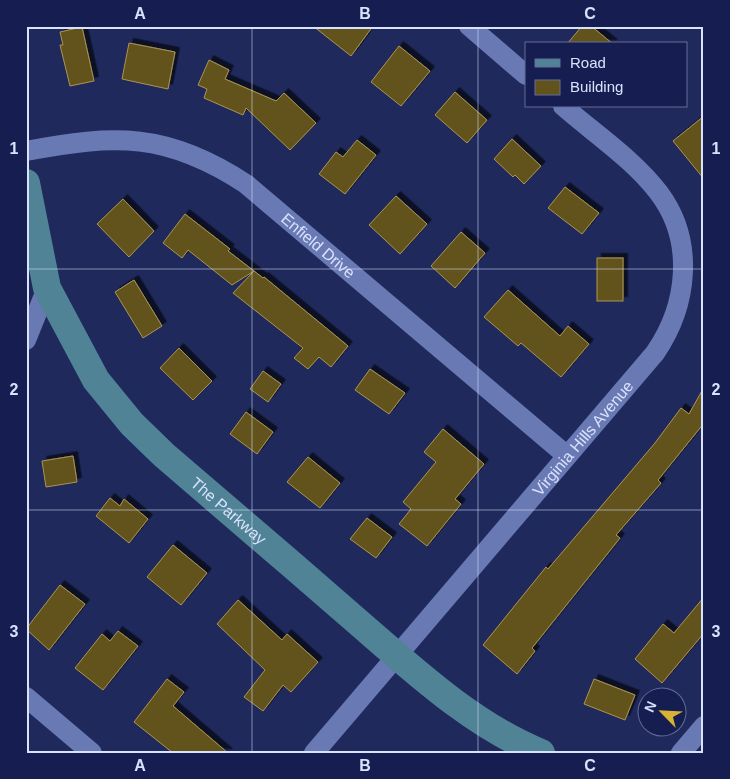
<svg xmlns="http://www.w3.org/2000/svg" width="730" height="779" font-family="Arial,sans-serif">
  <style>
    .building { fill: #62521c; stroke: #ac9550; filter: url(#shadow) }
    .lines { fill: none; stroke-linecap: round; stroke-linejoin: round }
    .street { stroke: #6979b4; stroke-width: 20 }
    .secondary { stroke: #508396; stroke-width: 28 }
    .grid { fill: none; stroke: #d9e2fc; stroke-width: 1; stroke-opacity: 0.55 }
    .labels { text-anchor: middle; dominant-baseline: central; stroke-width: 4.5; stroke-linejoin: round; paint-order: stroke }
    .street-label { font-size: 16px; fill: #d9e2fc; stroke: #161e51 }
    .neatline { fill: none; stroke: #d9e2fc; stroke-width: 2 }
    .grid-label { font-size: 16px; text-anchor: middle; font-weight: bold; fill: #d9e2fc }
  </style>
  <defs>
    <filter id="shadow"><feDropShadow dx="4.5" dy="-4.5" stdDeviation="0" flood-color="#0009"/></filter>
  </defs>
  <rect width="100%" height="100%" fill="#1f295c"/>
  <g class="building">
    <path d="M313,26h60l-22,30z"/>
    <path d="M582,26h9l22,18h-46z"/>
    <path d="M82,27l12,54 -24,5 -10,-41h3l-3,-13z"/>
    <path d="M129,43l46,9 -7,37 -46,-10z"/>
    <path d="M399,46l31,25 -29,35 -30,-24z"/>
    <path d="M209,60l20,10 -4,9 51,22 8,-8 32,30 -26,27 -44,-42 -3,7 -39,-17 3,-9 -9,-4z"/>
    <path d="M455,92l32,28 -20,23 -32,-28z"/>
    <path d="M704,116v63l-31,-38z"/>
    <path d="M512,139l29,27 -17,18 -9,-9 -2,2 -19,-18z"/>
    <path d="M357,140l19,15 -31,39 -26,-20 17,-22 7,5z"/>
    <path d="M565,187l34,26 -17,21 -34,-26z"/>
    <path d="M396,196l31,28 -27,30 -31,-29z"/>
    <path d="M123,199l31,32 -25,26 -32,-33z"/>
    <path d="M185,214l45,35 -2,2 26,20 -22,14 -44,-35 -6,8 -19,-15z"/>
    <path d="M461,232l24,21 -30,35 -24,-22z"/>
    <rect x="597" y="258" width="26" height="43"/>
    <path d="M254,271l9,7 1,-1 84,69 -17,21 -12,-10 -11,12 -14,-11 9,-10 -70,-55z"/>
    <path d="M134,280l28,46 -19,12 -28,-46z"/>
    <path d="M508,290l52,46 8,-10 21,18 -28,33 -40,-34 -3,3 -34,-29z"/>
    <path d="M179,348l33,33 -19,19 -33,-32z"/>
    <path d="M370,369l35,24 -16,21 -34,-24z"/>
    <path d="M263,371l18,13 -13,18 -18,-13z"/>
    <path d="M704,387v36l-46,57 3,3 -45,52 4,3 -88,110 3,3 -18,23 -34,-29 63,-78 2,2 107,-126 26,-35 8,6z"/>
    <path d="M246,412l27,20 -16,22 -27,-20z"/>
    <path d="M443,429l41,35 -29,35 6,5 -34,42 -28,-22 12,-15 -8,-7 33,-40 -12,-10z"/>
    <path d="M73,456l4,26 -31,5 -4,-26z"/>
    <path d="M308,457l32,26 -20,25 -33,-26z"/>
    <path d="M110,498l10,8 4,-7 24,20 -19,24 -33,-27z"/>
    <path d="M367,518l25,19 -16,21 -26,-19z"/>
    <path d="M173,545l34,28 -26,32 -34,-28z"/>
    <path d="M60,585l25,19 -36,46 -23,-21z"/>
    <path d="M704,597v36l-42,50 -27,-24 28,-35 11,9z"/>
    <path d="M238,600l44,40 5,-6 31,28 -27,30 -8,-7 -20,26 -19,-14 21,-27 -48,-46z"/>
    <path d="M118,631l20,15 -35,44 -28,-22 27,-34 8,7z"/>
    <path d="M167,679l17,13 -11,14 55,47h-55l-39,-31z"/>
    <path d="M594,679l41,16 -10,25 -41,-16z"/>
  </g>
  <g class="lines">
    <g class="street">
      <path d="M469,26l57,49"/>
      <path id="s1" d="M26,151c89,-17 141,-19 220,33l320,271"/>
      <path d="M26,340l21,-52"/>
      <path d="M26,697l66,56"/>
      <path id="s2" d="M314,753l341,-400c33,-48 40,-112 4,-160 -26,-34 -64,-59 -96,-87"/>
      <path d="M681,753l23,-27"/>
    </g>
    <path class="secondary" id="s3" d="M26,183l21,105 49,92 36,44 32,31c63,54 125,107 187,161 58,50 119,108 190,137"/>
  </g>
  <path class="grid" d="M252,26v727M478,26v727M26,269h678M26,510h678"/>
  <g class="labels">
    <g class="street-label">
      <text stroke="none"><textPath href="#s1" startOffset="325">Enfield Drive</textPath></text>
      <text stroke="none"><textPath href="#s2" startOffset="414">Virginia Hills Avenue</textPath></text>
      <text stroke="none"><textPath href="#s3" startOffset="398">The Parkway</textPath></text>
    </g>
  </g>
  <rect width="730" height="779" fill="none" stroke="#161e51" stroke-width="55"/>
  <rect x="525" y="42" width="162" height="65" fill="#161e51" stroke="#646c95"/>
  <rect x="535" y="59" width="25" height="8" fill="#508396" stroke="#646c95"/>
  <text x="570" y="68" font-size="15" fill="#d9e2fc">Road</text>
  <rect x="535" y="80" width="25" height="15" fill="#62521c" stroke="#646c95"/>
  <text x="570" y="92" font-size="15" fill="#d9e2fc">Building</text>
  <g transform="translate(662 712) rotate(294)"><circle r="24" fill="#161e51" stroke="#646c95"/>
  <path d="M0-4L9 19L0 12L-9 19Z" fill="#d9b334"/>
  <text y="-8" font-size="14" font-weight="bold" text-anchor="middle" fill="#d9e2fc">N</text>
  </g>
  <rect x="28" y="28" width="674" height="724" class="neatline"/>
  <g class="grid-label">
    <text x="140" y="19">A</text>
    <text x="365" y="19">B</text>
    <text x="590" y="19">C</text>
    <text x="14" y="154">1</text>
    <text x="716" y="154">1</text>
    <text x="14" y="395">2</text>
    <text x="716" y="395">2</text>
    <text x="14" y="637">3</text>
    <text x="716" y="637">3</text>
    <text x="140" y="771">A</text>
    <text x="365" y="771">B</text>
    <text x="590" y="771">C</text>
  </g>
</svg>
